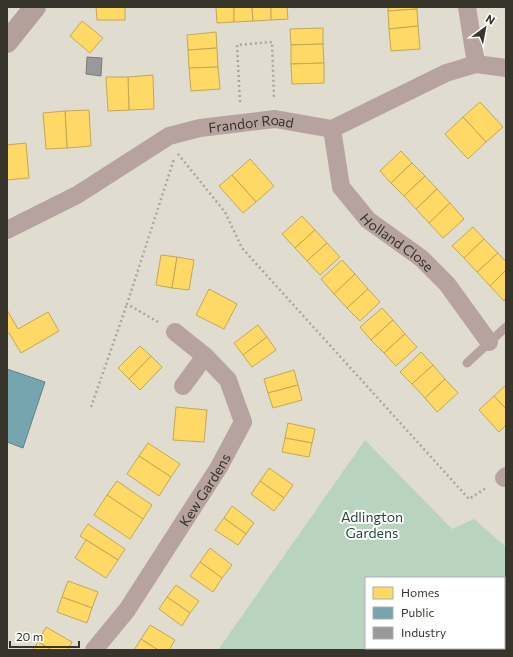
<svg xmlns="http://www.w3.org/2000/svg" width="513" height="657" font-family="Commissioner,sans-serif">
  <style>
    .green { fill: #b8d4be; fill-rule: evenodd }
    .homes { fill: #ffd966; stroke: #c3a854 }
    .public { fill: #76a5af; stroke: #638387 }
    .industry { fill: #999; stroke: #7b7b78 }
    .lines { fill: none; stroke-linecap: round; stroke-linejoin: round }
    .path { stroke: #afa49d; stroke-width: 2.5; stroke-dasharray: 2 3; stroke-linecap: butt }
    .lane { stroke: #b6a39f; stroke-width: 9 }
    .street { stroke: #b6a39f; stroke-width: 18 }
    .secondary { stroke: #b4a09b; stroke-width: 22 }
    .labels { text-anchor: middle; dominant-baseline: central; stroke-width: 4; stroke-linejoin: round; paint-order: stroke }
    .street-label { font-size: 14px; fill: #36342b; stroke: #fff }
    .park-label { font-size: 14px; fill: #224b37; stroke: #fff }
  </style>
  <rect width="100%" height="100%" fill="#e1dcd0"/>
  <path class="green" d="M365,440l87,89 22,-10 32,28v103h-288zM366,578h138v70h-138z"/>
  <g class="homes">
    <path d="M96,7h29v13h-28z"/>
    <path d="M216,7h18v15l-17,1z"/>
    <path d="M234,7h18l1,14 -19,1z"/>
    <path d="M252,7h19v13l-18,1z"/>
    <path d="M271,7h16l1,12 -17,1z"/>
    <path d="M388,7h29v2l-29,2z"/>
    <path d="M417,9l1,17 -29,3 -1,-18z"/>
    <path d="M82,21l21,17 -13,15 -20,-17z"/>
    <path d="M418,26l2,23 -29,2 -2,-22z"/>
    <path d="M323,28v16l-32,1 -1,-16z"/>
    <path d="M216,32l1,16 -29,2 -1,-15z"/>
    <path d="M323,44l1,19 -33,1v-19z"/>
    <path d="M217,48l1,19 -29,1 -1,-18z"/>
    <path d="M324,63v20l-32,1 -1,-20z"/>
    <path d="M218,67l2,22 -29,2 -2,-23z"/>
    <path d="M153,75l1,34 -25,1 -1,-33z"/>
    <path d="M106,77h22l1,33 -21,1z"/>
    <path d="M480,102l23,25 -17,15 -23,-25z"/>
    <path d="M89,110l2,36 -24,2 -2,-37z"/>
    <path d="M65,111l2,37 -21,1 -3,-36z"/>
    <path d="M463,117l23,25 -18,17 -23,-25z"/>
    <path d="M26,143l3,35 -22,2v-35z"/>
    <path d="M401,151l11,12 -21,20 -11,-12z"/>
    <path d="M250,159l24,27 -18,16 -24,-27z"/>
    <path d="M412,163l13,13 -21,20 -13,-13z"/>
    <path d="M232,175l24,27 -13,11 -24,-27z"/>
    <path d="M425,176l12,13 -21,20 -12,-13z"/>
    <path d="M437,189l13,14 -21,20 -13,-14z"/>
    <path d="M450,203l14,16 -21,19 -14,-15z"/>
    <path d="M302,216l13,14 -20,18 -13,-14z"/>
    <path d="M473,227l11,12 -20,19 -12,-12z"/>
    <path d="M315,230l12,13 -20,18 -12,-13z"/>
    <path d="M484,239l14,14 -21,19 -13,-14z"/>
    <path d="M327,243l13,14 -20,18 -13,-14z"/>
    <path d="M498,253l8,9v8l-16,16 -13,-14z"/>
    <path d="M161,255l16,2 -5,31 -16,-3z"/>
    <path d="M177,257l17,3 -5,30 -17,-2z"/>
    <path d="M342,260l13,14 -21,20 -13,-15z"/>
    <path d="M506,270v28l-2,3 -14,-15z"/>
    <path d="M355,274l13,15 -21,19 -13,-14z"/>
    <path d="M209,289l28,15 -13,25 -28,-14z"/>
    <path d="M368,289l12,13 -20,19 -13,-13z"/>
    <path d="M382,308l11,12 -22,20 -11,-13z"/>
    <path d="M7,310l11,19 30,-17 11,19 -38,22 -12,-20h-2z"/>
    <path d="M393,320l12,14 -21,19 -13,-13z"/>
    <path d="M258,325l9,12 -24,18 -9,-12z"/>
    <path d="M405,334l12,13 -21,19 -12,-13z"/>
    <path d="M267,337l9,13 -24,17 -9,-12z"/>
    <path d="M140,346l11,10 -22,23 -11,-11z"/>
    <path d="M421,352l12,13 -21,19 -12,-12z"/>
    <path d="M151,356l11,11 -22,23 -11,-11z"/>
    <path d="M433,365l12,14 -20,19 -13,-14z"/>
    <path d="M294,370l4,15 -30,8 -4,-14z"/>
    <path d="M445,379l13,14 -21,19 -12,-14z"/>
    <path d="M298,385l4,15 -29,8 -5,-15z"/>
    <path d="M506,385v24l-12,-13z"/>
    <path d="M494,396l12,13v16l-7,7 -20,-22z"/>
    <path d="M176,407l31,3 -3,32 -31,-2z"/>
    <path d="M288,423l27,6 -3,14 -27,-5z"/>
    <path d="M285,438l27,5 -3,14 -27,-5z"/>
    <path d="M148,443l32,21 -9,13 -32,-21z"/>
    <path d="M139,456l32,21 -12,19 -32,-22z"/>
    <path d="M269,468l24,17 -9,13 -24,-17z"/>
    <path d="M117,481l35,24 -9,14 -36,-24z"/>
    <path d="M260,481l24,17 -10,13 -23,-17z"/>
    <path d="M107,495l36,24 -13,20 -36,-24z"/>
    <path d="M232,506l22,17 -8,11 -22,-16z"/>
    <path d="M224,518l22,16 -8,11 -23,-15z"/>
    <path d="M88,524l37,25 -7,11 -38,-24z"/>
    <path d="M86,540l32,20 -12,18 -31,-20z"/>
    <path d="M210,548l22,17 -10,13 -22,-16z"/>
    <path d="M200,562l22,16 -9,14 -23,-16z"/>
    <path d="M68,581l30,11 -6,16 -30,-11z"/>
    <path d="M176,585l23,16 -9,12 -23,-16z"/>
    <path d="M62,597l30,11 -5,15 -30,-11z"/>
    <path d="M167,597l23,16 -8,13 -23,-17z"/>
    <path d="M150,625l25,15 -6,10h-11l-17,-11z"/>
    <path d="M46,627l26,15 -4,8h-16l-14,-8z"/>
    <path d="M141,639l17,11h-24z"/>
    <path d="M38,642l14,8h-19z"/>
  </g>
  <path class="public" d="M7,369l38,13 -22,66 -16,-6z"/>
  <path class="industry" d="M87,57l15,1 -1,18 -15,-2z"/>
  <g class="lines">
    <g class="path">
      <path d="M240,102l-3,-57 35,-3 2,57"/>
      <path d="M178,154l47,58 17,36 227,251 17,-11"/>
      <path d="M158,322l-31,-18 47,-145"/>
      <path d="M91,407l36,-103"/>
    </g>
    <path class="lane" d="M467,363l39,-36"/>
    <g class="street">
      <path d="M467,7l9,57"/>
      <path id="s1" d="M332,129l9,58 27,33 53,38 26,26 42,58"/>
      <path id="s2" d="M7,230l70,-35 92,-59 31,-8 75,-9 57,10 114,-56 30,-9 30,4"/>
      <path d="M183,386l22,-30"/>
      <path d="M504,478l2,-2"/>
      <path id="s3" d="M94,650l33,-40 92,-143 24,-45 -15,-42 -23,-24 -30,-24"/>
    </g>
    <path class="secondary" d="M7,42l28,-35"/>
  </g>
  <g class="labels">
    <g class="street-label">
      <text stroke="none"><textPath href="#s2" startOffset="271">Frandor Road</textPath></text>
      <text stroke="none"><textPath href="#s1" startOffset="138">Holland Close</textPath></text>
      <text stroke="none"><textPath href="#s3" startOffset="195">Kew Gardens</textPath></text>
    </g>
    <g class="park-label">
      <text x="372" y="516">Adlington<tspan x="372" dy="16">Gardens</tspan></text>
    </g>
  </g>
  <rect width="513" height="657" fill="none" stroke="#36342b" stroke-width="16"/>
  <rect x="365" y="577" width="140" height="72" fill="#ffffff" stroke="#afaeaa"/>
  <rect x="373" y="587" width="20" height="12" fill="#ffd966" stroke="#afaeaa"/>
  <text x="401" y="597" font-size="12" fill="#36342b">Homes</text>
  <rect x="373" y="607" width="20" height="12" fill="#76a5af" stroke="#afaeaa"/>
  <text x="401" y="617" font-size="12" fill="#36342b">Public</text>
  <rect x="373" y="627" width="20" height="12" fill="#999999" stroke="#afaeaa"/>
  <text x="401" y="637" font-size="12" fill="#36342b">Industry</text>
  <g transform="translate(485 28) rotate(32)" stroke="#ffffff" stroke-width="3" paint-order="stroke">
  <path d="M0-3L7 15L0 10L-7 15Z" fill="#36342b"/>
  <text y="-6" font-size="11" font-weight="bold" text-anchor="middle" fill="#36342b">N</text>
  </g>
  <path d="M10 641v6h69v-6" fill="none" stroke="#36342b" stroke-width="2"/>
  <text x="16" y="641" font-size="12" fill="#36342b" stroke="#ffffff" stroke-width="3" paint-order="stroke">20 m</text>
</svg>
